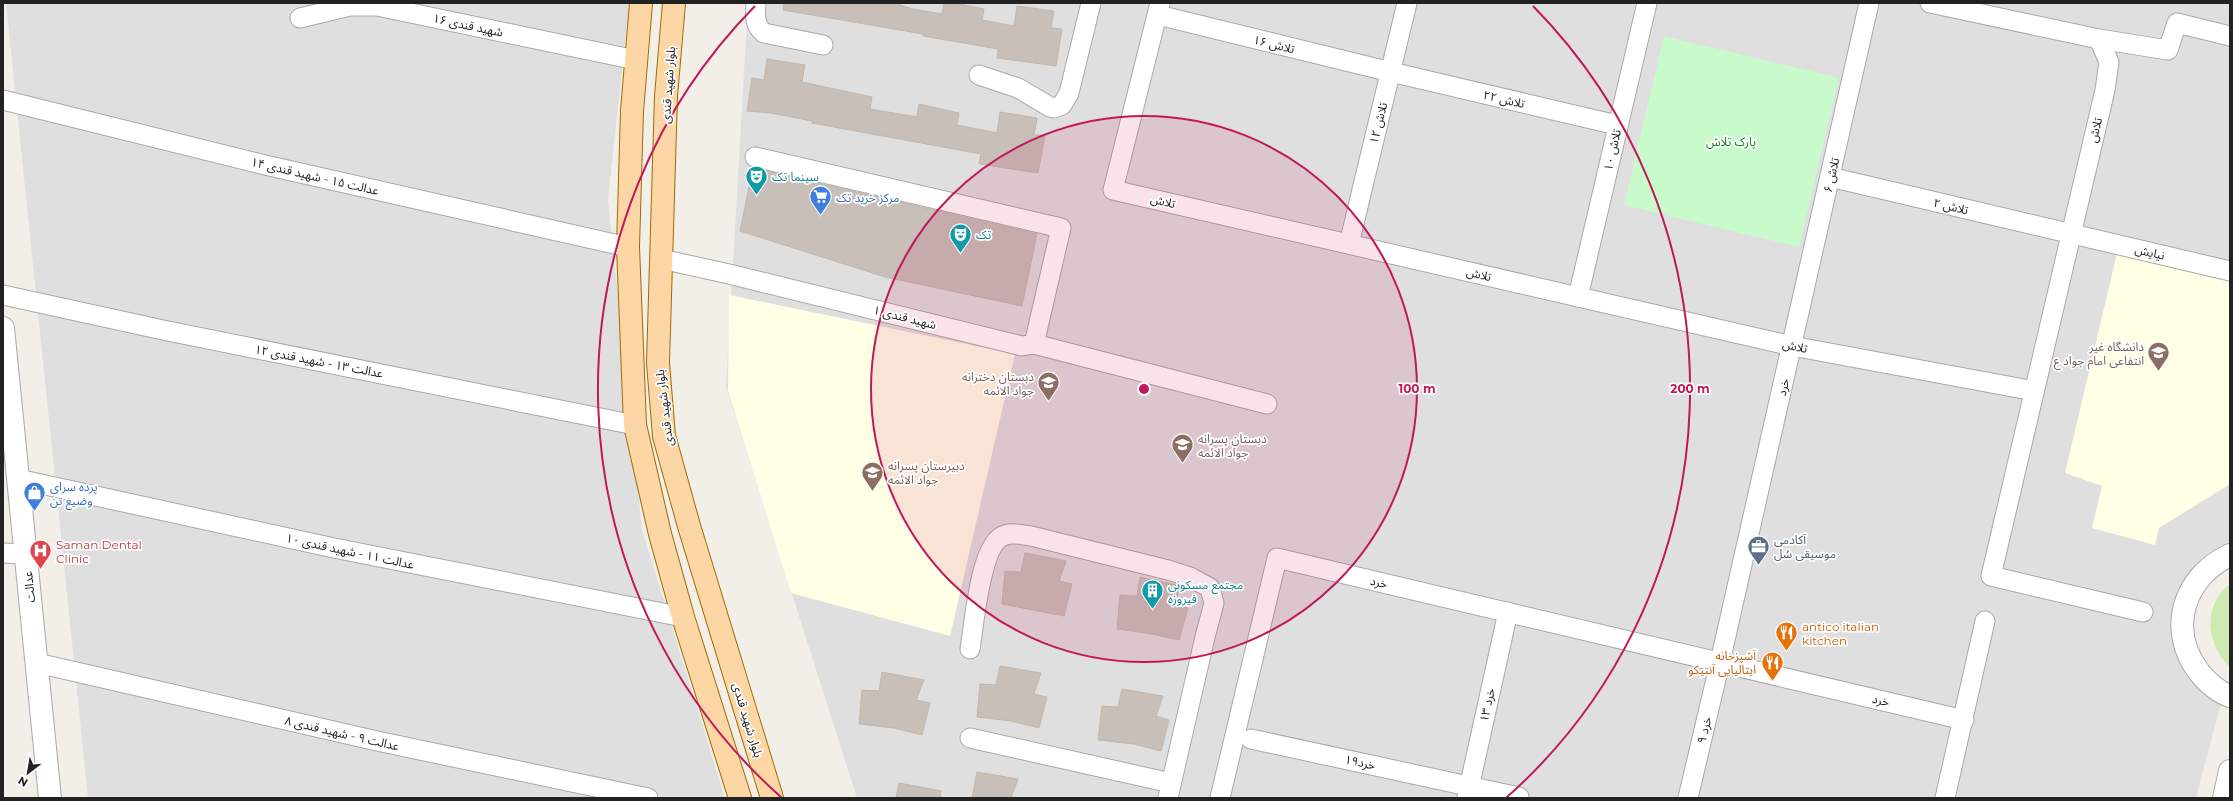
<svg xmlns="http://www.w3.org/2000/svg" width="2233" height="801" font-family="Montserrat,'Noto Sans Arabic',sans-serif">
  <style>
    .residential { fill: #e0dfdf }
    .education { fill: #ffffe5 }
    .grass { fill: #cdebb0 }
    .park { fill: #c8facc }
    .building { fill: #c7bfb8; stroke: #c4b6ab }
    .lines { fill: none; stroke-linecap: round; stroke-linejoin: round }
    .minor-casing { stroke: #a9a9a9; stroke-width: 21 }
    .tertiary-casing { stroke: #a9a9a9; stroke-width: 24 }
    .primary-casing { stroke: #a06b00; stroke-width: 24 }
    .minor { stroke: #fff; stroke-width: 19 }
    .tertiary { stroke: #fff; stroke-width: 22 }
    .primary { stroke: #fcd6a4; stroke-width: 22 }
    .ring { fill: none; stroke: #c2185b; stroke-width: 2 }
    .labels { text-anchor: middle; dominant-baseline: central; stroke-width: 3.5; stroke-linejoin: round; paint-order: stroke }
    .street-label { font-size: 12px; fill: #222; stroke: #fff }
    .park-label { font-size: 12px; fill: #0c8416; stroke: #fff }
    .culture-label { font-size: 12px; fill: #0d838f; stroke: #fff; text-anchor: start }
    .shop-label { font-size: 12px; fill: #366cbe; stroke: #fff; text-anchor: start }
    .education-label { font-size: 12px; fill: #785e54; stroke: #fff; text-anchor: end }
    .service-label { font-size: 12px; fill: #4e5e75; stroke: #fff; text-anchor: start }
    .health-label { font-size: 12px; fill: #be3a42; stroke: #fff; text-anchor: start }
    .food-label { font-size: 12px; fill: #c56008; stroke: #fff; text-anchor: start }
    .centre { fill: #c2185b; stroke: #fff; stroke-width: 2 }
    .ring-label { font-size: 12px; text-anchor: middle; font-weight: bold; fill: #c2185b; stroke: #fff; stroke-width: 3.5; stroke-linejoin: round; paint-order: stroke }
  </style>
  <rect width="100%" height="100%" fill="#f2efe9"/>
  <g class="residential">
    <path d="M6,3h623l-21,197 34,330 83,268h-637z"/>
    <path d="M748,3h1482v542l-9,5 -31,71 6,26 14,24 15,17 -29,110h-1339l-131,-411z"/>
  </g>
  <g class="education">
    <path d="M2119,245l111,28v211l-71,44 -4,17 -63,-17 10,-42 -37,-13z"/>
    <path d="M729,295l286,59 -65,282 -159,-43 -63,-202z"/>
  </g>
  <path class="grass" d="M2230,584v83c-24,-22 -28,-62 0,-83z"/>
  <path class="park" d="M1664,36l175,42 -40,169 -175,-42z"/>
  <g class="building">
    <path d="M784,3h117l-1,2 13,4 29,5 2,-11h11l29,6 -2,11 32,6 3,-20 37,5 -3,17 11,1 -6,37 -59,-8 1,-9 -75,-13v-2l-140,-24z"/>
    <path d="M767,59l38,6 -3,17 70,15 -2,12 47,8 2,-13 40,9 -2,12 40,8 3,-21 37,6 -3,17h11l-7,38 -59,-9 2,-10 -169,-31v-2l-41,-8 -24,-2 5,-33 12,2z"/>
    <path d="M753,168l284,66 -15,72 -137,-29 -145,-46z"/>
    <path d="M1025,553l41,8 -7,20 13,3 -8,32 -62,-12 3,-33 16,1z"/>
    <path d="M1140,577l41,9 -7,19 14,3 -9,32 -27,-6 -35,-5 3,-34 17,1z"/>
    <path d="M1000,666l41,7 -7,21 13,3 -8,31 -28,-7 -34,-4 3,-33 16,1z"/>
    <path d="M882,672l42,8 -8,20 14,3 -8,32 -28,-7 -35,-4 3,-34 17,1z"/>
    <path d="M1122,689l41,7 -7,20 13,4 -8,31 -27,-7 -36,-4 4,-34 16,1z"/>
    <path d="M977,772l41,7 -7,19h-39z"/>
    <path d="M899,783l42,8 -1,7h-44z"/>
  </g>
  <g class="lines">
    <defs>
      <g id="minor">
        <path d="M756,3c-1,11 -2,22 8,30l59,12"/>
        <path d="M1160,3l-47,187 679,156 242,45"/>
        <path d="M1930,3l169,36 10,23 -4,28 -114,486 152,36"/>
        <path d="M1158,15l233,57 226,53"/>
        <path d="M300,18l50,-12h27l259,54"/>
        <path d="M2099,39l69,11 9,-27 53,13"/>
        <path d="M979,75l39,13 32,19 4,1 8,-3 7,-12 22,-90"/>
        <path d="M3,100l262,65 363,82"/>
        <path d="M1830,177l400,94"/>
        <path d="M1349,244l58,-241"/>
        <path d="M661,259l68,15 293,72 12,-2 27,-116 -306,-71"/>
        <path d="M3,295l160,35 472,95"/>
        <path d="M1578,297l69,-294"/>
        <path d="M1034,344l233,60"/>
        <path d="M18,479l316,69 349,69"/>
        <path d="M3,553l23,1"/>
        <path d="M970,649c4,-24 10,-100 31,-112 9,-6 21,-2 30,-1l137,34 22,7 20,11 4,15 -9,34 -37,161"/>
        <path d="M37,663l340,78 271,57"/>
        <path d="M970,738l201,45"/>
        <path d="M1251,739l268,58"/>
        <path d="M1467,797l41,-185"/>
        <path d="M1220,798l57,-240 687,162"/>
        <path d="M1688,798l32,-136 149,-659"/>
        <path d="M1945,798l40,-177"/>
      </g>
      <g id="tertiary">
        <path d="M3,328l47,470"/>
        <path d="M2230,555c-47,22 -63,75 -31,117 8,10 19,20 31,24"/>
        <path d="M2224,798l6,-27"/>
      </g>
      <g id="primary">
        <path d="M641,3l-9,108 -4,136 7,178 25,109 23,83 57,181"/>
        <path d="M674,3l-8,93 -8,267 6,73 25,90 83,272"/>
      </g>
    </defs>
    <use href="#minor" class="minor-casing"/>
    <use href="#tertiary" class="tertiary-casing"/>
    <use href="#primary" class="primary-casing"/>
    <use href="#minor" class="minor"/>
    <use href="#tertiary" class="tertiary"/>
    <use href="#primary" class="primary"/>
  </g>
  <circle cx="1144" cy="389" r="273" fill="#c2185b" fill-opacity=".12"/>
  <g class="ring">
    <circle cx="1144" cy="389" r="273"/>
    <path d="M782 798A546 546 0 0 1 755 6M1533 6A546 546 0 0 1 1506 798"/>
  </g>
  <defs>
    <symbol id="theatre-pin" viewBox="-11 -11 22 30"><path d="M0 17L-7.5 6A9.5 9.5 0 1 1 7.5 6Z" fill="#0f9aa8" stroke="#fff"/><path d="M-5-5.5Q0-4 5-5.5V0Q5 5 0 6Q-5 5-5 0ZM-3.3-2.5H-1v1.5H-3.3ZM1-2.5H3.3v1.5H1ZM-2.8 1Q0 5.5 2.8 1Z" fill="#fff"/></symbol>
    <symbol id="supermarket-pin" viewBox="-11 -11 22 30"><path d="M0 17L-7.5 6A9.5 9.5 0 1 1 7.5 6Z" fill="#3f7fe0" stroke="#fff"/><path d="M-6-5.5h2.5l.6 2H6L4.5 2H-2.5L-4.4-4H-6ZM-1.5 3.2a1.3 1.3 0 1 0 .1 0ZM3 3.2a1.3 1.3 0 1 0 .1 0Z" fill="#fff"/></symbol>
    <symbol id="university-pin" viewBox="-11 -11 22 30"><path d="M0 17L-7.5 6A9.5 9.5 0 1 1 7.5 6Z" fill="#8d6e63" stroke="#fff"/><path d="M0-5L7-2L0 1L-7-2ZM-4 1L0 2.5L4 1V4Q0 6-4 4Z" fill="#fff"/></symbol>
    <symbol id="school-pin" viewBox="-11 -11 22 30"><path d="M0 17L-7.5 6A9.5 9.5 0 1 1 7.5 6Z" fill="#8d6e63" stroke="#fff"/><path d="M0-5L7-2L0 1L-7-2ZM-4 1L0 2.5L4 1V4Q0 6-4 4Z" fill="#fff"/></symbol>
    <symbol id="shop-pin" viewBox="-11 -11 22 30"><path d="M0 17L-7.5 6A9.5 9.5 0 1 1 7.5 6Z" fill="#3f7fe0" stroke="#fff"/><path d="M-5-2.5h2.3a2.7 3.5 0 0 1 5.4 0H5L5.5 6h-11ZM-1.5-2.5h3a1.5 2.3 0 0 0-3 0Z" fill="#fff"/></symbol>
    <symbol id="office-pin" viewBox="-11 -11 22 30"><path d="M0 17L-7.5 6A9.5 9.5 0 1 1 7.5 6Z" fill="#5c6f8a" stroke="#fff"/><path d="M-6-3h4V-5.5h4V-3h4V5H-6ZM-1-4.5V-3h2v-1.5ZM-6 0V1H6V0Z" fill="#fff"/></symbol>
    <symbol id="hospital-pin" viewBox="-11 -11 22 30"><path d="M0 17L-7.5 6A9.5 9.5 0 1 1 7.5 6Z" fill="#e0444e" stroke="#fff"/><path d="M-5-5h3v3.5h4V-5h3V5h-3V1.5h-4V5h-3Z" fill="#fff"/></symbol>
    <symbol id="building-pin" viewBox="-11 -11 22 30"><path d="M0 17L-7.5 6A9.5 9.5 0 1 1 7.5 6Z" fill="#0f9aa8" stroke="#fff"/><path d="M-4-6H4V6H1V3H-1V6H-4ZM-2.5-4.3h1.7v1.8h-1.7ZM.8-4.3h1.7v1.8H.8ZM-2.5-1h1.7V.8h-1.7ZM.8-1h1.7V.8H.8Z" fill="#fff"/></symbol>
    <symbol id="restaurant-pin" viewBox="-11 -11 22 30"><path d="M0 17L-7.5 6A9.5 9.5 0 1 1 7.5 6Z" fill="#e8710a" stroke="#fff"/><path d="M-5-6h1v4h1v-4h1v4h1v-4h1v5L-1.5 .5V6h-2V.5L-5-1ZM5-6V6H3V1.5H1.5Q1.5-4 5-6Z" fill="#fff"/></symbol>
  </defs>
  <g fill-rule="evenodd">
    <use href="#theatre-pin" x="744" y="164" width="25" height="34"/>
    <use href="#supermarket-pin" x="808" y="184" width="25" height="34"/>
    <use href="#theatre-pin" x="948" y="222" width="25" height="34"/>
    <use href="#university-pin" x="2146" y="340" width="25" height="34"/>
    <use href="#school-pin" x="1036" y="370" width="25" height="34"/>
    <use href="#school-pin" x="1170" y="432" width="25" height="34"/>
    <use href="#school-pin" x="860" y="460" width="25" height="34"/>
    <use href="#shop-pin" x="22" y="480" width="25" height="34"/>
    <use href="#office-pin" x="1746" y="534" width="25" height="34"/>
    <use href="#hospital-pin" x="28" y="538" width="25" height="34"/>
    <use href="#building-pin" x="1140" y="578" width="25" height="34"/>
    <use href="#restaurant-pin" x="1774" y="620" width="25" height="34"/>
    <use href="#restaurant-pin" x="1760" y="650" width="25" height="34"/>
  </g>
  <g class="labels">
    <g class="street-label">
      <text transform="translate(468 25) rotate(12)">شهید قندی ۱۶</text>
      <text transform="translate(1274 44) rotate(14)">تلاش ۱۶</text>
      <text transform="translate(668 85) rotate(-86)">بلوار شهید قندی</text>
      <text transform="translate(1504 99) rotate(13)">تلاش ۲۲</text>
      <text transform="translate(1378 123) rotate(-76)">تلاش ۱۲</text>
      <text transform="translate(2095 130) rotate(-77)">تلاش</text>
      <text transform="translate(1612 150) rotate(-77)">تلاش ۱۰</text>
      <text transform="translate(1831 175) rotate(-77)">تلاش ۶</text>
      <text transform="translate(315 176) rotate(13)">عدالت ۱۵ - شهید قندی ۱۴</text>
      <text transform="translate(1163 201) rotate(13)">تلاش</text>
      <text transform="translate(1951 206) rotate(13)">تلاش ۲</text>
      <text transform="translate(2150 252) rotate(13)">نیایش</text>
      <text transform="translate(1479 274) rotate(13)">تلاش</text>
      <text transform="translate(905 317) rotate(14)">شهيد قندی ۱</text>
      <text transform="translate(1795 346) rotate(12)">تلاش</text>
      <text transform="translate(319 361) rotate(11)">عدالت ۱۳ - شهید قندی ۱۲</text>
      <text transform="translate(1783 387) rotate(-77)">خرد</text>
      <text transform="translate(664 408) rotate(-97)">بلوار شهید قندی</text>
      <text transform="translate(350 551) rotate(12)">عدالت ۱۱ - شهید قندی ۱۰</text>
      <text transform="translate(1379 582) rotate(13)">خرد</text>
      <text transform="translate(29 587) rotate(-96)">عدالت</text>
      <text transform="translate(1881 700) rotate(13)">خرد</text>
      <text transform="translate(1487 705) rotate(-78)">خرد ۱۳</text>
      <text transform="translate(748 720) rotate(73)">بلوار شهید قندی</text>
      <text transform="translate(1704 730) rotate(-76)">خرد ۹</text>
      <text transform="translate(342 733) rotate(13)">عدالت ۹ - شهید قندی ۸</text>
      <text transform="translate(1360 762) rotate(12)">خرد۱۹</text>
    </g>
    <g class="park-label">
      <text x="1731" y="141">پارک تلاش</text>
    </g>
    <g class="culture-label">
      <text x="772" y="176">سینما تک</text>
      <text x="976" y="234">تک</text>
      <text x="1168" y="584">مجتمع مسکونی<tspan x="1168" dy="14">فیروزه</tspan></text>
    </g>
    <g class="shop-label">
      <text x="836" y="197">مرکز خرید تک</text>
      <text x="50" y="486">پرده سرای<tspan x="50" dy="14">وضیع تن</tspan></text>
    </g>
    <g class="education-label">
      <text x="2144" y="346">دانشگاه غیر<tspan x="2144" dy="14">انتفاعی امام جواد ع</tspan></text>
      <text x="1034" y="376">دبستان دخترانه<tspan x="1034" dy="14">جواد الائمه</tspan></text>
      <text x="1198" y="438" text-anchor="start">دبستان پسرانه<tspan x="1198" dy="14">جواد الائمه</tspan></text>
      <text x="888" y="465" text-anchor="start">دبیرستان پسرانه<tspan x="888" dy="14">جواد الائمه</tspan></text>
    </g>
    <g class="service-label">
      <text x="1774" y="539">آکادمی<tspan x="1774" dy="14">موسیقی سُل</tspan></text>
    </g>
    <g class="health-label">
      <text x="56" y="544">Saman Dental<tspan x="56" dy="14">Clinic</tspan></text>
    </g>
    <g class="food-label">
      <text x="1802" y="626">antico italian<tspan x="1802" dy="14">kitchen</tspan></text>
      <text x="1756" y="655" text-anchor="end">آشپزخانه<tspan x="1756" dy="14">ایتالیایی آنتیکو</tspan></text>
    </g>
  </g>
  <circle cx="1144" cy="389" r="6" class="centre"/>
  <g class="ring-label">
    <text x="1417" y="393">100 m</text>
    <text x="1690" y="393">200 m</text>
  </g>
  <rect width="2233" height="801" fill="none" stroke="#222222" stroke-width="8"/>
  <g transform="translate(28 773) rotate(211)" stroke="#ffffff" stroke-width="3" paint-order="stroke">
  <path d="M0-3L7 15L0 10L-7 15Z" fill="#222222"/>
  <text y="-6" font-size="11" font-weight="bold" text-anchor="middle" fill="#222222">N</text>
  </g>
</svg>
